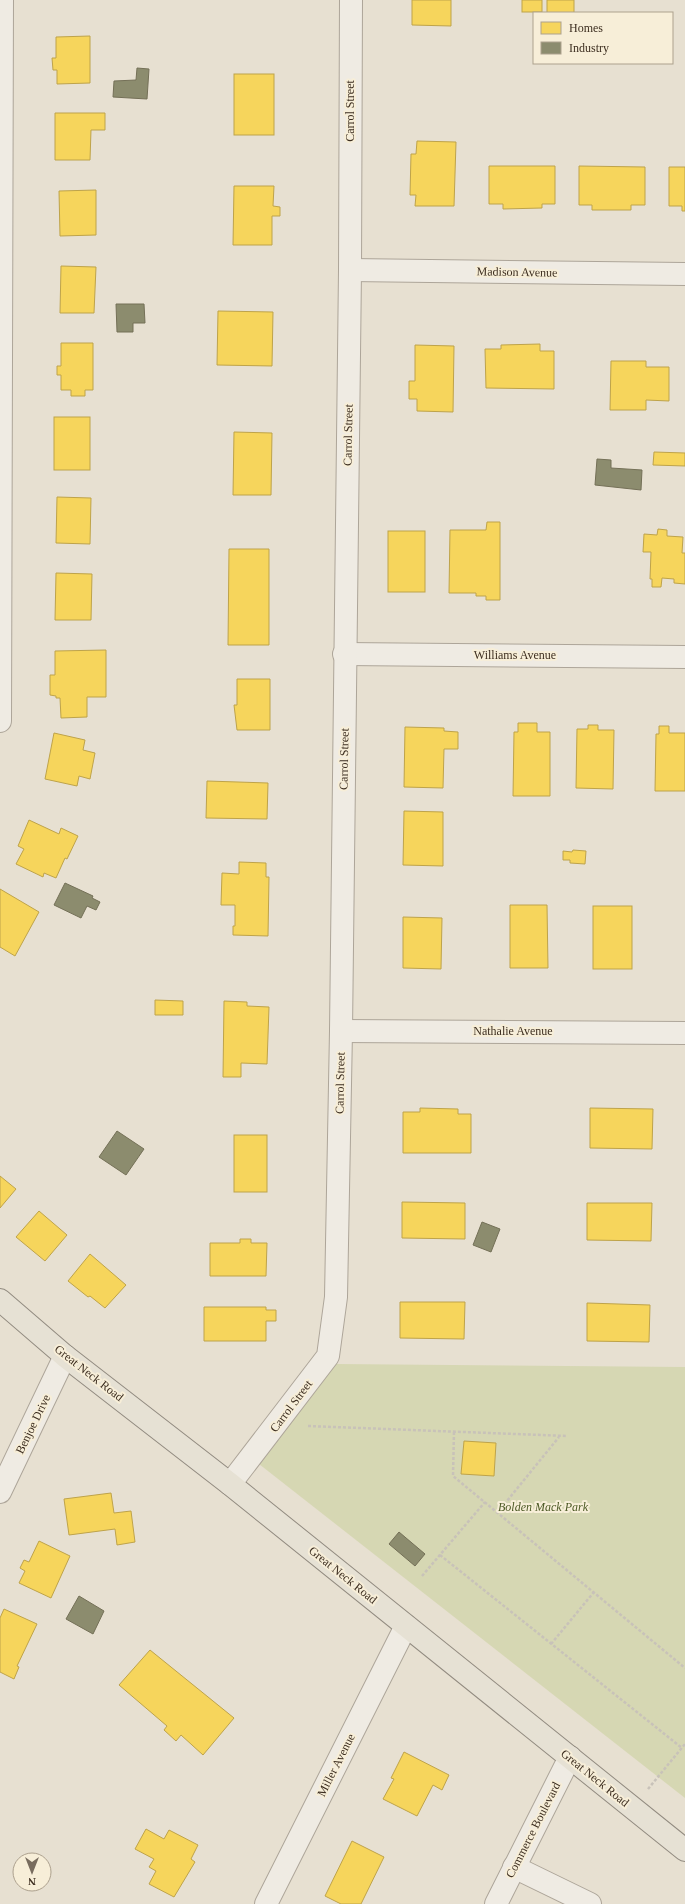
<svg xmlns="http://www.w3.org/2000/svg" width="685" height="1904" font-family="'Times New Roman',serif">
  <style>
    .green { fill: #d6d7b3 }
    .homes { fill: #f6d55c; stroke: #bea34a }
    .industry { fill: #8c8c6e; stroke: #747057 }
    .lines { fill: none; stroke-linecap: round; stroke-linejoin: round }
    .minor-casing { stroke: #ada599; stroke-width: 24 }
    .major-casing { stroke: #928b80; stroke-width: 24 }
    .path { stroke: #c8c2b9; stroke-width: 2.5; stroke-dasharray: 3 2; stroke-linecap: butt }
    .minor { stroke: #efebe3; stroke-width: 22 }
    .major { stroke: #e6e1d4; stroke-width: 22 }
    .labels { text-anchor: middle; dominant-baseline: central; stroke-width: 4; stroke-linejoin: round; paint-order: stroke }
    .street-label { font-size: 12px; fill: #3d2e20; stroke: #f7eed8 }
    .park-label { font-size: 12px; font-style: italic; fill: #4d5a26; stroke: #f7eed8 }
  </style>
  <rect width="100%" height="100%" fill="#e7e0d1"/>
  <path class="green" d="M336,1364l349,3v431l-426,-334z"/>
  <g class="homes">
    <path d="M412,0h39v26l-39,-1z"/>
    <rect x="522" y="0" width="20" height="12"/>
    <rect x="547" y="0" width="27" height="13"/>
    <path d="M90,36v47l-33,1v-14h-4l-1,-12h4v-21z"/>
    <rect x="234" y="74" width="40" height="61"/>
    <path d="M55,113h50v17h-14l-1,30h-35z"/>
    <path d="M417,141l39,1 -2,64h-39l1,-11h-6l1,-41h5z"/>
    <path d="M489,166h66v38h-13v4l-39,1v-5h-14z"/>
    <path d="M579,166l66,1v38h-14v5h-39v-5h-13z"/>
    <path d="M669,167h16v44h-3v-5h-13z"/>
    <path d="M234,186h40l-1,20 7,1v9h-8v29h-39z"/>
    <path d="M96,190v45l-36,1 -1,-45z"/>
    <path d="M61,266l35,1 -2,46h-34z"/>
    <path d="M218,311l55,1 -1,54 -55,-1z"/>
    <path d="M61,343h32v47h-8v6h-14v-6h-10v-15h-4v-9h4z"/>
    <path d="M540,344v7h14v38l-68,-1 -1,-39h16v-4z"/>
    <path d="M415,345l39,1 -1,66 -36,-1v-12h-8v-18h6z"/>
    <path d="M611,361h35v6h23v34l-23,-1v10h-36z"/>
    <rect x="54" y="417" width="36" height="53"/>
    <path d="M234,432l38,1 -1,62h-38z"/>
    <path d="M654,452l31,1v13l-32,-1z"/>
    <path d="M57,497l34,1 -1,46 -34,-1z"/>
    <path d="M487,522h13v78h-14v-4h-10v-3h-27l1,-63h36z"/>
    <path d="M658,529l9,1v6l16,1 -1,16h3v31l-11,-1v-4l-12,-1 -1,9h-9v-8h-2l1,-27h-8l1,-18 13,1z"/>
    <rect x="388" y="531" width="37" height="61"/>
    <path d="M229,549h40v96h-41z"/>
    <path d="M56,573l36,1 -1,46h-36z"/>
    <path d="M106,650v47h-19v20l-26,1 -1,-20h-4v-2l-6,-1v-20h5v-24z"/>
    <path d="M237,679h33v51h-33l-3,-25h3z"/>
    <path d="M518,723h19v9h13v64h-37l1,-64h4z"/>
    <path d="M588,725h10v5h16l-1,59 -37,-1 1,-59h11z"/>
    <path d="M659,726h10v7h16v58h-30l1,-57h3z"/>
    <path d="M405,727l39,1v3l14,1v17h-14l-1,39 -39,-1z"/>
    <path d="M54,733l31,7 -2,10 12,3 -5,26 -11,-3 -2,10 -32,-7z"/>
    <path d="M207,781l61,2 -1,36 -61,-1z"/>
    <path d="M404,811l39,1v54l-40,-1z"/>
    <path d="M29,820l30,14 2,-6 17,8 -11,23 -2,-1 -9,20 -12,-5 -1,4 -27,-13 8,-15 -6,-3z"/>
    <path d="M573,850l13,1 -1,13 -15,-1v-3h-7v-9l9,1z"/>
    <path d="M239,862l27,1v14h3l-1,59 -35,-1v-9h2v-21h-14l1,-32 17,1z"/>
    <path d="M0,889l39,23 -24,44 -15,-9z"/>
    <path d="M510,905h37l1,63h-38z"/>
    <rect x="593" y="906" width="39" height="63"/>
    <path d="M403,917l39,1 -1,51 -38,-1z"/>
    <path d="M155,1000l28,1v14h-28z"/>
    <path d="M224,1001l23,1v4l22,1 -2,57 -26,-1v14h-18z"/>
    <path d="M420,1108l38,1v5h13v39h-68v-41h17z"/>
    <path d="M590,1108l63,1 -1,40 -62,-1z"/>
    <rect x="234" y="1135" width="33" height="57"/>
    <path d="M0,1176l16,13 -16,19z"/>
    <path d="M402,1202l63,1v36l-63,-1z"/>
    <path d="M587,1203h65l-1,38 -64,-1z"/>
    <path d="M39,1211l28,24 -22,26 -29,-24z"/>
    <path d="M240,1239h11v4h16l-1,33h-56v-33h30z"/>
    <path d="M90,1254l36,31 -21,23 -15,-12 -2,1 -20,-16z"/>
    <path d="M400,1302h65l-1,37 -64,-1z"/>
    <path d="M587,1303l63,2 -1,37 -62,-1z"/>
    <path d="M204,1307h62v3h10v11h-10v20h-62z"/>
    <path d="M464,1441l32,2 -2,33 -33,-2z"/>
    <path d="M111,1493l3,20 17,-2 4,31 -18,3 -2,-16 -46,6 -5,-36z"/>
    <path d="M39,1541l31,15 -19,42 -32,-15 6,-12 -5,-3 4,-8 5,2z"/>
    <path d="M4,1609l33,15 -20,42 2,1 -5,12 -14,-7v-54z"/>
    <path d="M150,1650l84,68 -31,37 -22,-20 -5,6 -12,-11 3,-4 -48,-41z"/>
    <path d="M404,1752l45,23 -7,15 -9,-5 -16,31 -34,-17 11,-20 -3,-1z"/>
    <path d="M146,1829l18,10 5,-9 29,15 -7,14 4,3 -21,35 -25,-13 7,-13 -7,-4 5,-8 -19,-10z"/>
    <path d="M352,1841l32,16 -23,47h-20l-16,-8z"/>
  </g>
  <g class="industry">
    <path d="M137,68l12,1 -2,30 -34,-2 1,-16 22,-1z"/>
    <path d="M116,304h28l1,19h-12v9h-16z"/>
    <path d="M597,459l14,1v8l31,2 -1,20 -46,-5z"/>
    <path d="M65,883l28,13 -1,2 8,4 -4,8 -9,-4 -6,12 -27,-13z"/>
    <path d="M117,1131l27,18 -18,26 -27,-18z"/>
    <path d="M482,1222l18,7 -9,23 -18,-7z"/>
    <path d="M399,1532l26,22 -10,12 -26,-22z"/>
    <path d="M79,1596l25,15 -11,23 -27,-15z"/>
  </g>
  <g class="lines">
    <defs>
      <g id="minor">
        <path d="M350,270l335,4"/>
        <path d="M344,654l341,3"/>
        <path d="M0,721l2,-721"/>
        <path d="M341,1031l344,2"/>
        <path d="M230,1484l98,-128 8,-59 5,-266 9,-761 1,-270"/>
        <path d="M0,1492l65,-136"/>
        <path d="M514,1867l76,37"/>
        <path d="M266,1904l140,-278"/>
        <path d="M496,1904l74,-147"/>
      </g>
      <path id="major" d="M0,1300l65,56 165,128 455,366"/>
    </defs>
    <use href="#minor" class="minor-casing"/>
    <use href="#major" class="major-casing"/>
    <g class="path">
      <path d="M308,1426l259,10"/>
      <path d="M454,1432l-1,44 232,192"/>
      <path d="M498,1512l61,-75"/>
      <path d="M440,1555l242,193"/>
      <path d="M422,1576l63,-74"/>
      <path d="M551,1644l43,-52"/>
      <path d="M648,1789l37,-45"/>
    </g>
    <use href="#minor" class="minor"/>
    <use href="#major" class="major"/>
  </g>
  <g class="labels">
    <g class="street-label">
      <text transform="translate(350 111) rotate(-90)">Carrol Street</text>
      <text transform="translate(517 272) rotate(1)">Madison Avenue</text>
      <text transform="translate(348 435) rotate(-89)">Carrol Street</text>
      <text x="515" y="655">Williams Avenue</text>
      <text transform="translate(344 759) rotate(-89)">Carrol Street</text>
      <text x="513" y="1031">Nathalie Avenue</text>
      <text transform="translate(340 1083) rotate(-89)">Carrol Street</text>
      <text transform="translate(89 1373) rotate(38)">Great Neck Road</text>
      <text transform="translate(291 1406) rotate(-53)">Carrol Street</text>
      <text transform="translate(33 1424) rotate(-64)">Benjoe Drive</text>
      <text transform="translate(343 1575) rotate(39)">Great Neck Road</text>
      <text transform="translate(336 1765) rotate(-63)">Miller Avenue</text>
      <text transform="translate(595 1778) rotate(39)">Great Neck Road</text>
      <text transform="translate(533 1830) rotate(-63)">Commerce Boulevard</text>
    </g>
    <g class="park-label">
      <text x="543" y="1507">Bolden Mack Park</text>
    </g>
  </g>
  <rect x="533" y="12" width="140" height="52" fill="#f7eed8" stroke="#ada18e"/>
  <rect x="541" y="22" width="20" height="12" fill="#f6d55c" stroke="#ada18e"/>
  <text x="569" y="32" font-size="12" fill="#3d2e20">Homes</text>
  <rect x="541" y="42" width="20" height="12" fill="#8c8c6e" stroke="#ada18e"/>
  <text x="569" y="52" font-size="12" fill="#3d2e20">Industry</text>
  <g transform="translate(32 1872) rotate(180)"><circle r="19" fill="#f7eed8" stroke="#ada18e"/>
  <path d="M0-3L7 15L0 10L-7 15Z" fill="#786c5e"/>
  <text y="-6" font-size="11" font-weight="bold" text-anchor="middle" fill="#3d2e20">N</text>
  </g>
</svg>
